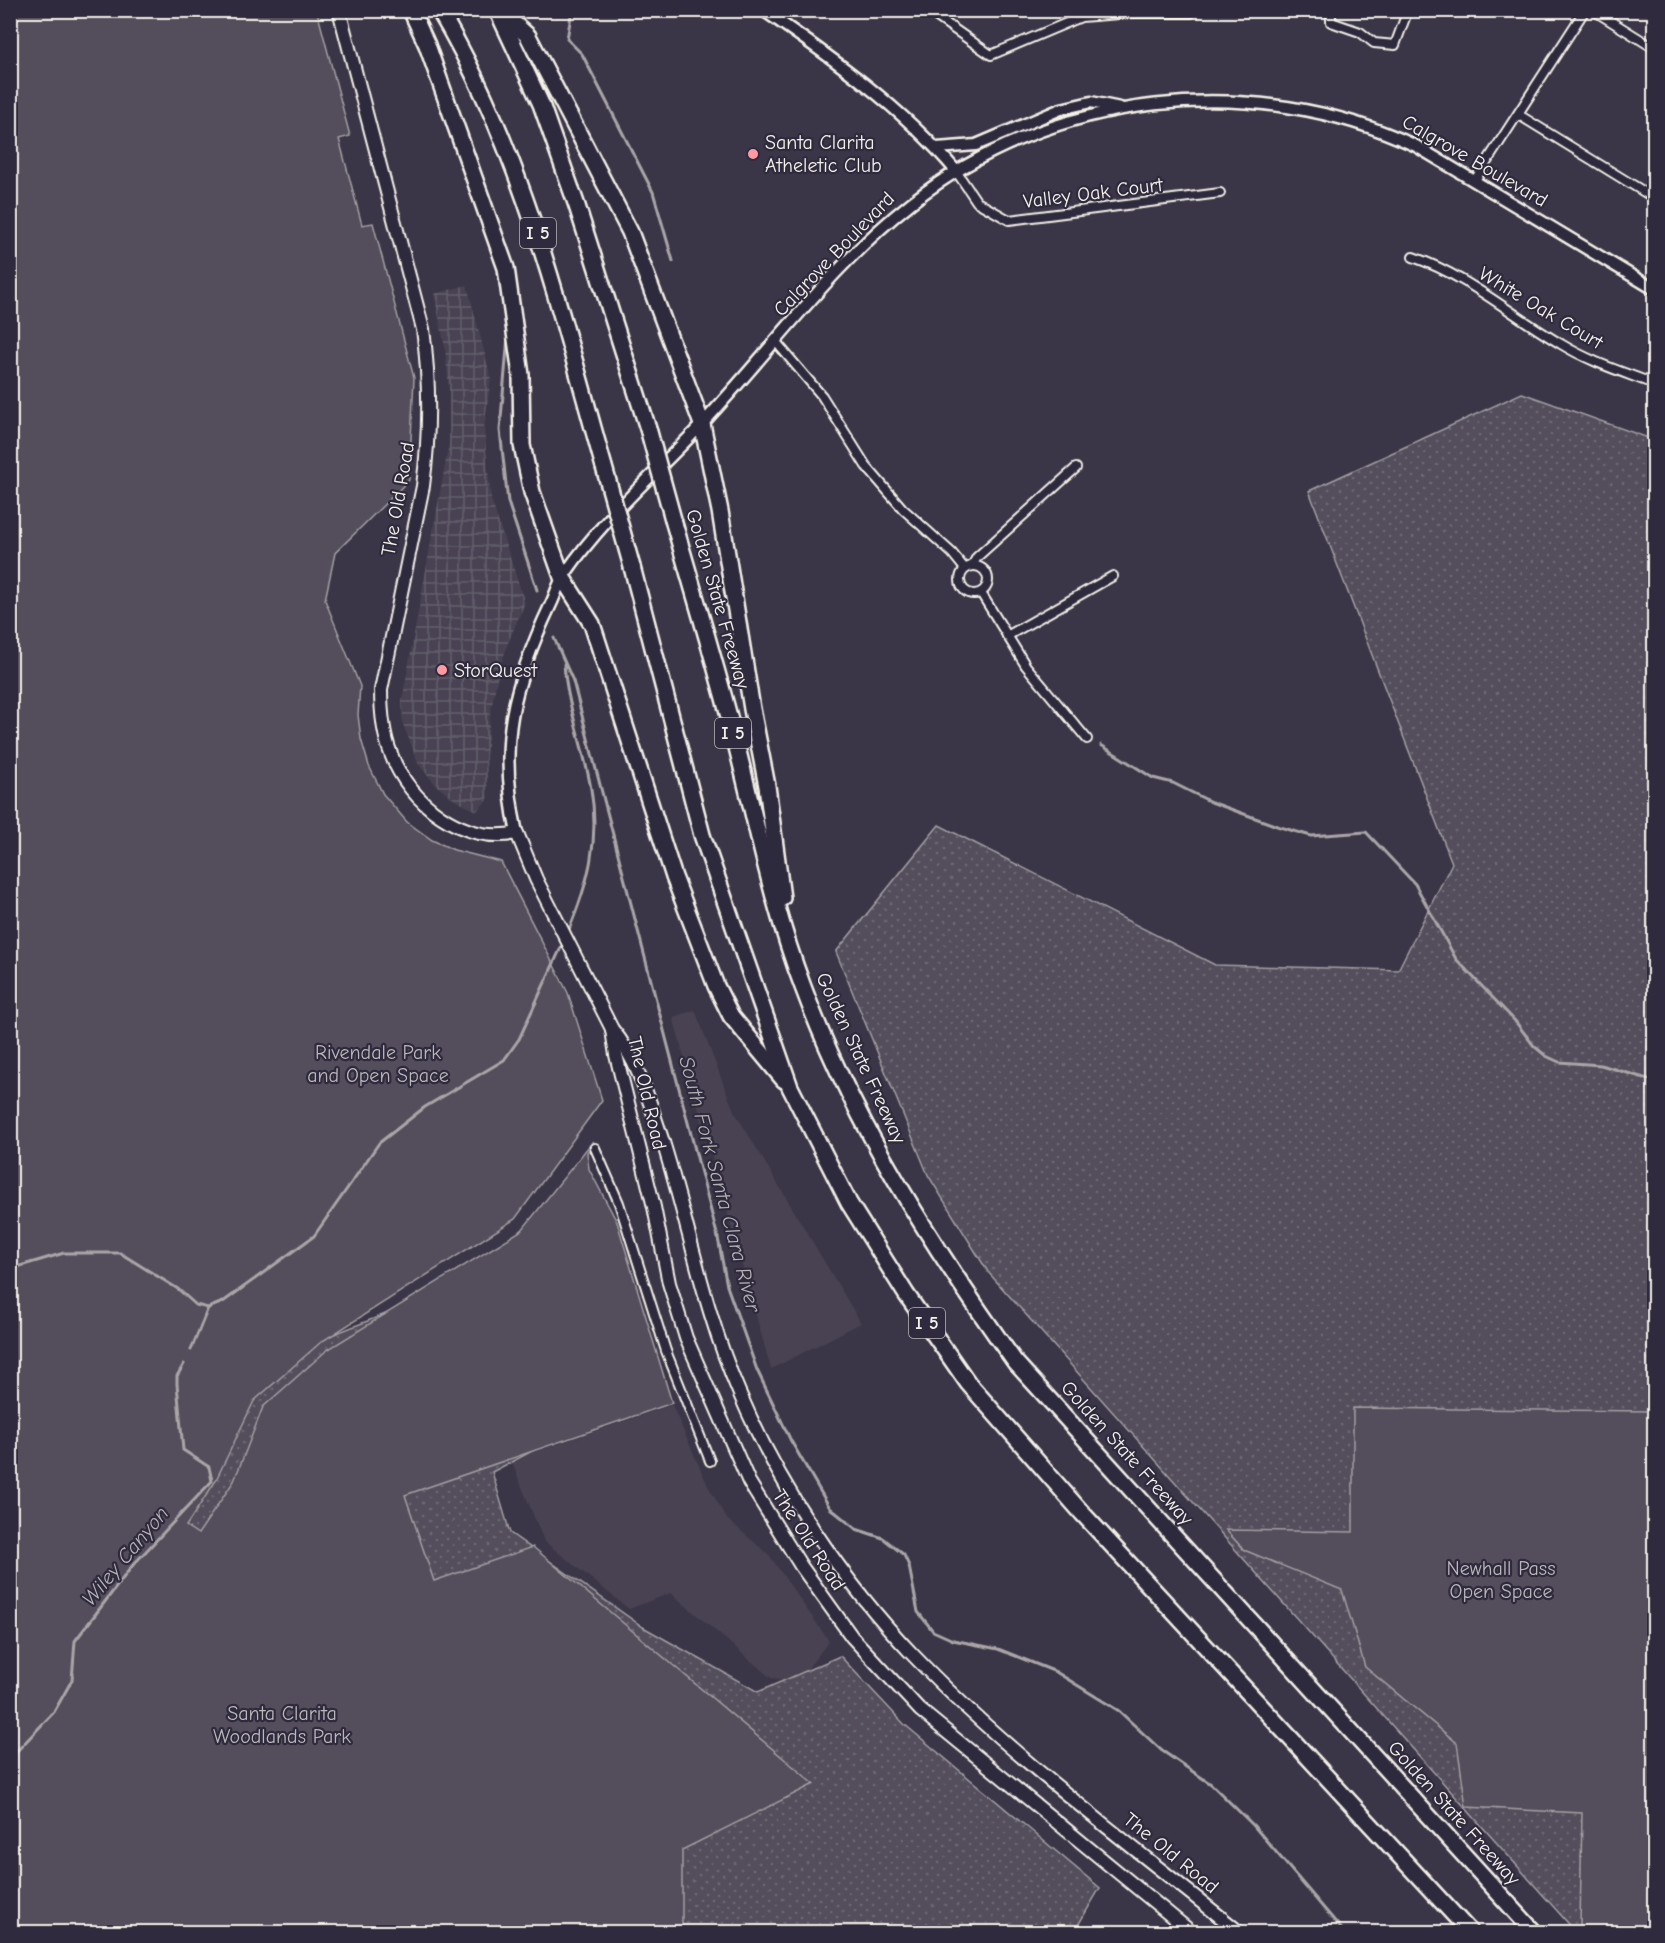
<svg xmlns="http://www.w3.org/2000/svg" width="1665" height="1943" font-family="'Comic Neue',sans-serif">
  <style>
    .built { fill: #484352 }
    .industrial { fill: url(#industrial-grid) }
    .grass { fill: url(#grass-dots); stroke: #a4a0a2; stroke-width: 1.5 }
    .green { fill: #534e5c; stroke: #a4a0a2; stroke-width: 1.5 }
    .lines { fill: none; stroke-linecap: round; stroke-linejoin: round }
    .stream { stroke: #aaa6a7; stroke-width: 3 }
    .street-casing { stroke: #f4f1e8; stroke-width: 12 }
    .secondary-casing { stroke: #f4f1e8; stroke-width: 15 }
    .primary-casing { stroke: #f4f1e8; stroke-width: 16 }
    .highway-casing { stroke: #f4f1e8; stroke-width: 20 }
    .street { stroke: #2f2a3d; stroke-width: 8 }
    .secondary { stroke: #2f2a3d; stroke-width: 10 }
    .primary { stroke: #2f2a3d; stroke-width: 12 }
    .highway { stroke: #2f2a3d; stroke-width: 15 }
    .highway-bridge-casing { stroke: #f4f1e8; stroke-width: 20; stroke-linecap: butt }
    .highway-bridge { stroke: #2f2a3d; stroke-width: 15 }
    .poi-dot { fill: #ff9aa2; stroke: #2f2a3d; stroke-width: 2 }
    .labels { text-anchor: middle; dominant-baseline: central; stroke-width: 4.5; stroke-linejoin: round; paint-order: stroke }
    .shield { fill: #2f2a3d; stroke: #b9b5b5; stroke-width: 1.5 }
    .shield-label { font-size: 18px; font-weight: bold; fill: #f4f1e8 }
    .poi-label { font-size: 20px; fill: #f4f1e8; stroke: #2f2a3d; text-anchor: start }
    .street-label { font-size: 20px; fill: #f4f1e8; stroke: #2f2a3d }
    .park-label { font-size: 20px; fill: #bcb8b7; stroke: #2f2a3d }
    .water-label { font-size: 21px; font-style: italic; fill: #b6b2b2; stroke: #2f2a3d }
  </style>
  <defs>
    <pattern id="industrial-grid" width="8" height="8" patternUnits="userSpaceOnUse" patternTransform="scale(1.5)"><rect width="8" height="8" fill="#484352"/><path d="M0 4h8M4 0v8" fill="none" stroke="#635f6b"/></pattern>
    <pattern id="grass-dots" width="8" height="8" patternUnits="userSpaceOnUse" patternTransform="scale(1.5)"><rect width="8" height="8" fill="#534e5c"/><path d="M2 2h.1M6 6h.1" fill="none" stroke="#6c6873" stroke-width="1.8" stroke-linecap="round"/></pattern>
  </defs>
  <rect width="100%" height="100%" fill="#3b3647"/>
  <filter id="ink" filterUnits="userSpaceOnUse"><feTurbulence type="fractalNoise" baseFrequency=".0167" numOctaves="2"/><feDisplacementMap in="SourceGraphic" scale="12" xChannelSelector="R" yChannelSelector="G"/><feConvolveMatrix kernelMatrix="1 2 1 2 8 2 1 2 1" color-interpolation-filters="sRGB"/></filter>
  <g filter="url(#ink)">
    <g class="built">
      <path d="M695,1010l38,99 128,214 -90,46 -98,-352z"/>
      <path d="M672,1405l36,81 19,33 42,36 60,86 -31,40 -27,-3 -100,-85 -42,16 -85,-68 -33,-81z"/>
    </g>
    <path class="industrial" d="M467,285l24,93 -7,51 7,70 34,104 -17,40 -10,32 -8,40 -4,42 2,42 -11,12 -21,-10 -20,-16 -17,-20 -16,-41 -1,-23 47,-258v-53l-4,-43 -11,-53z"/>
    <g class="grass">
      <path d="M1522,393l132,47v1492h-78l-588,-660 -60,-97 -92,-223 103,-127 276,140 183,5 54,-107 -143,-372z"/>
      <path d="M520,1261l129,129 -157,82 18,61 133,94 115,65 82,-36 64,68 196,164 -26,44h-1063l-1,-578 261,5z"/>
    </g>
    <g class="green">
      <path d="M11,10l306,1 33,125 -11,3 23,86 11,-2 41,155 -5,102 -74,73 -10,47 35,86 -2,29 3,24 8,27 14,28 24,28 25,18 22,10 47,12 67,131 34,107 -87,119 -194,123 -67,59 -39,81 -29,44 12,8 36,-53 29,-74 64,-57 195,-120 71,-89 -6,12 2,16 28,53 55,181 -267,92 29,86 99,-34 281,237 -132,66v82h-671z"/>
      <path d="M1353,1408l301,3v521h-68l-6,-6 2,-113 -116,-6 -9,-64 -92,-76 -23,-77 -98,-40 -18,-20 127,2z"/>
    </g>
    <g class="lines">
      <g class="stream">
        <path d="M572,10l-5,29 15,15 71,138 20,69"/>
        <path d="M508,336l-8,94 8,72 29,88"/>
        <path d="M554,638l19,43 145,557 9,48 30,84 34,71 39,67 26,21 27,9 21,17 5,11 9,46 15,19 20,9 45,9 58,23 63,39 42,39 50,34 42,41 91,107"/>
        <path d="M564,664c3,43 20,83 27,125 9,52 -3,95 -23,143"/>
        <path d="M1101,745l52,33 20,5 38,19 69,25 31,9 55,-4 49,52 41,75 59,62 19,25 12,10 13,6 42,3 53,16"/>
        <path d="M10,1269l54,-16h56l58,36 18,16 12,3 15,-6 91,-66 65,-93 46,-36 79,-47 15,-21 44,-96"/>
        <path d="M191,1350l17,-42"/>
        <path d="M10,1770l7,-19 37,-39 18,-32 3,-39 58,-76 79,-84 -3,-14 -26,-17 -6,-66v-8l7,-12"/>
      </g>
      <defs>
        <g id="street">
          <path d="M927,10l64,45 90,-38 51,-4h59l1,-3"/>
          <path d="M1331,10v12l29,10 14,11 21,2 13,-35"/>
          <path d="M1593,10l61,38"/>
          <path d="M1519,115l135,83"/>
          <path d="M956,171l21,31 32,18 211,-27"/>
          <path d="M1475,180l110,-170"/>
          <path d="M1413,257c55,19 98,58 148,87 29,18 62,28 93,40"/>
          <path d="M776,342l46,54 44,70 37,43 49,44 13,16"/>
          <circle cx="974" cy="580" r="14"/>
          <path d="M972,566l5,-9 99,-89"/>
          <path d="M981,593l45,73 61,73"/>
          <path d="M1007,636l106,-60"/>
          <path d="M595,1148l24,55 47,148 44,110"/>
        </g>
        <g id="secondary">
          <path d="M763,10c68,47 139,97 193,161"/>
          <path d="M937,148l39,-3 85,-36 30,-7 29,6"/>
          <path d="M517,833c-20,-89 -4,-149 34,-229 5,-10 7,-21 14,-30 38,-56 91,-101 138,-151 68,-73 129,-158 208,-220 140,-111 343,-133 505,-57l238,143"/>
        </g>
        <g id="primary">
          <path d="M339,10l84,319c7,53 7,104 0,157l-42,204c0,22 2,44 10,64 18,49 73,91 126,79l19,46 76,150c26,31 38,74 51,113 26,83 41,170 76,250 40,94 104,190 175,264 98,102 215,187 325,276"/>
          <path d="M612,1030l4,25 38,152 15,76 17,55 63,144 52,84 51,71 68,73 271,222"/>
        </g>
        <g id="highway">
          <path d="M411,10l16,35 79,223 15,107 1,70 10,47 30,85 30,47 82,253 42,109 15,30 53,64"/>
          <path d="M439,10c84,141 121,302 165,457"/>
          <path d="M499,10l29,26 102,196 72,192 18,87 32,198 15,77 15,112"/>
          <path d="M499,14l42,90 36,102 72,226"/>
          <path d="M674,523c18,63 37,126 54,190 25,91 41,185 75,274 50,135 129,259 212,375l519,570"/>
          <path d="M632,567l70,268 88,252 59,116 57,91 62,89 115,131 387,418"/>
        </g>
      </defs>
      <use href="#street" class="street-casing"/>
      <use href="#secondary" class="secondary-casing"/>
      <use href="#primary" class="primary-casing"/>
      <use href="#highway" class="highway-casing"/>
      <use href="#street" class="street"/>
      <use href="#secondary" class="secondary"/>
      <use href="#primary" class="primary"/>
      <use href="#highway" class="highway"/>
      <defs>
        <g id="highway-bridge">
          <path d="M649,432l25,91"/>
          <path d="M604,467l28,100"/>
        </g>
      </defs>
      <use href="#highway-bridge" class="highway-bridge-casing"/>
      <use href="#highway-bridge" class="highway-bridge"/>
    </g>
  </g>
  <g class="poi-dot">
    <circle cx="753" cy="154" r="6"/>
    <circle cx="442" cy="670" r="6"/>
  </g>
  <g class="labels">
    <g class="shield">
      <rect x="520" y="218" width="36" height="30" rx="4.5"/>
      <rect x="715" y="718" width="36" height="30" rx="4.5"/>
      <rect x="909" y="1308" width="36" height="30" rx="4.5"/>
    </g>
    <g class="shield-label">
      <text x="538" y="233">I 5</text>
      <text x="733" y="733">I 5</text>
      <text x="927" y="1323">I 5</text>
    </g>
    <g class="poi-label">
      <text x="765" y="142">Santa Clarita<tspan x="765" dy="23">Atheletic Club</tspan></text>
      <text x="454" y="670">StorQuest</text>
    </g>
    <g class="street-label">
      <text transform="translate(1475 161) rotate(30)">Calgrove Boulevard</text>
      <text transform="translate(1093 193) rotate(-7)">Valley Oak Court</text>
      <text transform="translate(834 254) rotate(-46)">Calgrove Boulevard</text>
      <text transform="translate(1541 308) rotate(31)">White Oak Court</text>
      <text transform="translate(398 499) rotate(-80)">The Old Road</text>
      <text transform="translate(718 599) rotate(74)">Golden State Freeway</text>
      <text transform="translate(861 1058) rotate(65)">Golden State Freeway</text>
      <text transform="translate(647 1093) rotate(77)">The Old Road</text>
      <text transform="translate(1127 1453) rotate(48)">Golden State Freeway</text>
      <text transform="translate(809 1540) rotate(57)">The Old Road</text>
      <text transform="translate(1454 1813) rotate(48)">Golden State Freeway</text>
      <text transform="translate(1171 1853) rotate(39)">The Old Road</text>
    </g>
    <g class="park-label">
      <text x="378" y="1052">Rivendale Park<tspan x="378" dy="23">and Open Space</tspan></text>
      <text x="1501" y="1568">Newhall Pass<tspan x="1501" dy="23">Open Space</tspan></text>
      <text x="282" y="1713">Santa Clarita<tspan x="282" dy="23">Woodlands Park</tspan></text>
    </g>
    <g class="water-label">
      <text transform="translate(720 1184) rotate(75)">South Fork Santa Clara River</text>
      <text transform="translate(125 1556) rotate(-50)">Wiley Canyon</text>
    </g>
  </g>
  <rect width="1665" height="1943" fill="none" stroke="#2f2a3d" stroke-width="36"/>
  <rect x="18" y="18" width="1629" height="1907" fill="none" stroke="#f4f1e8" stroke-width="2" filter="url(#ink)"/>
</svg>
